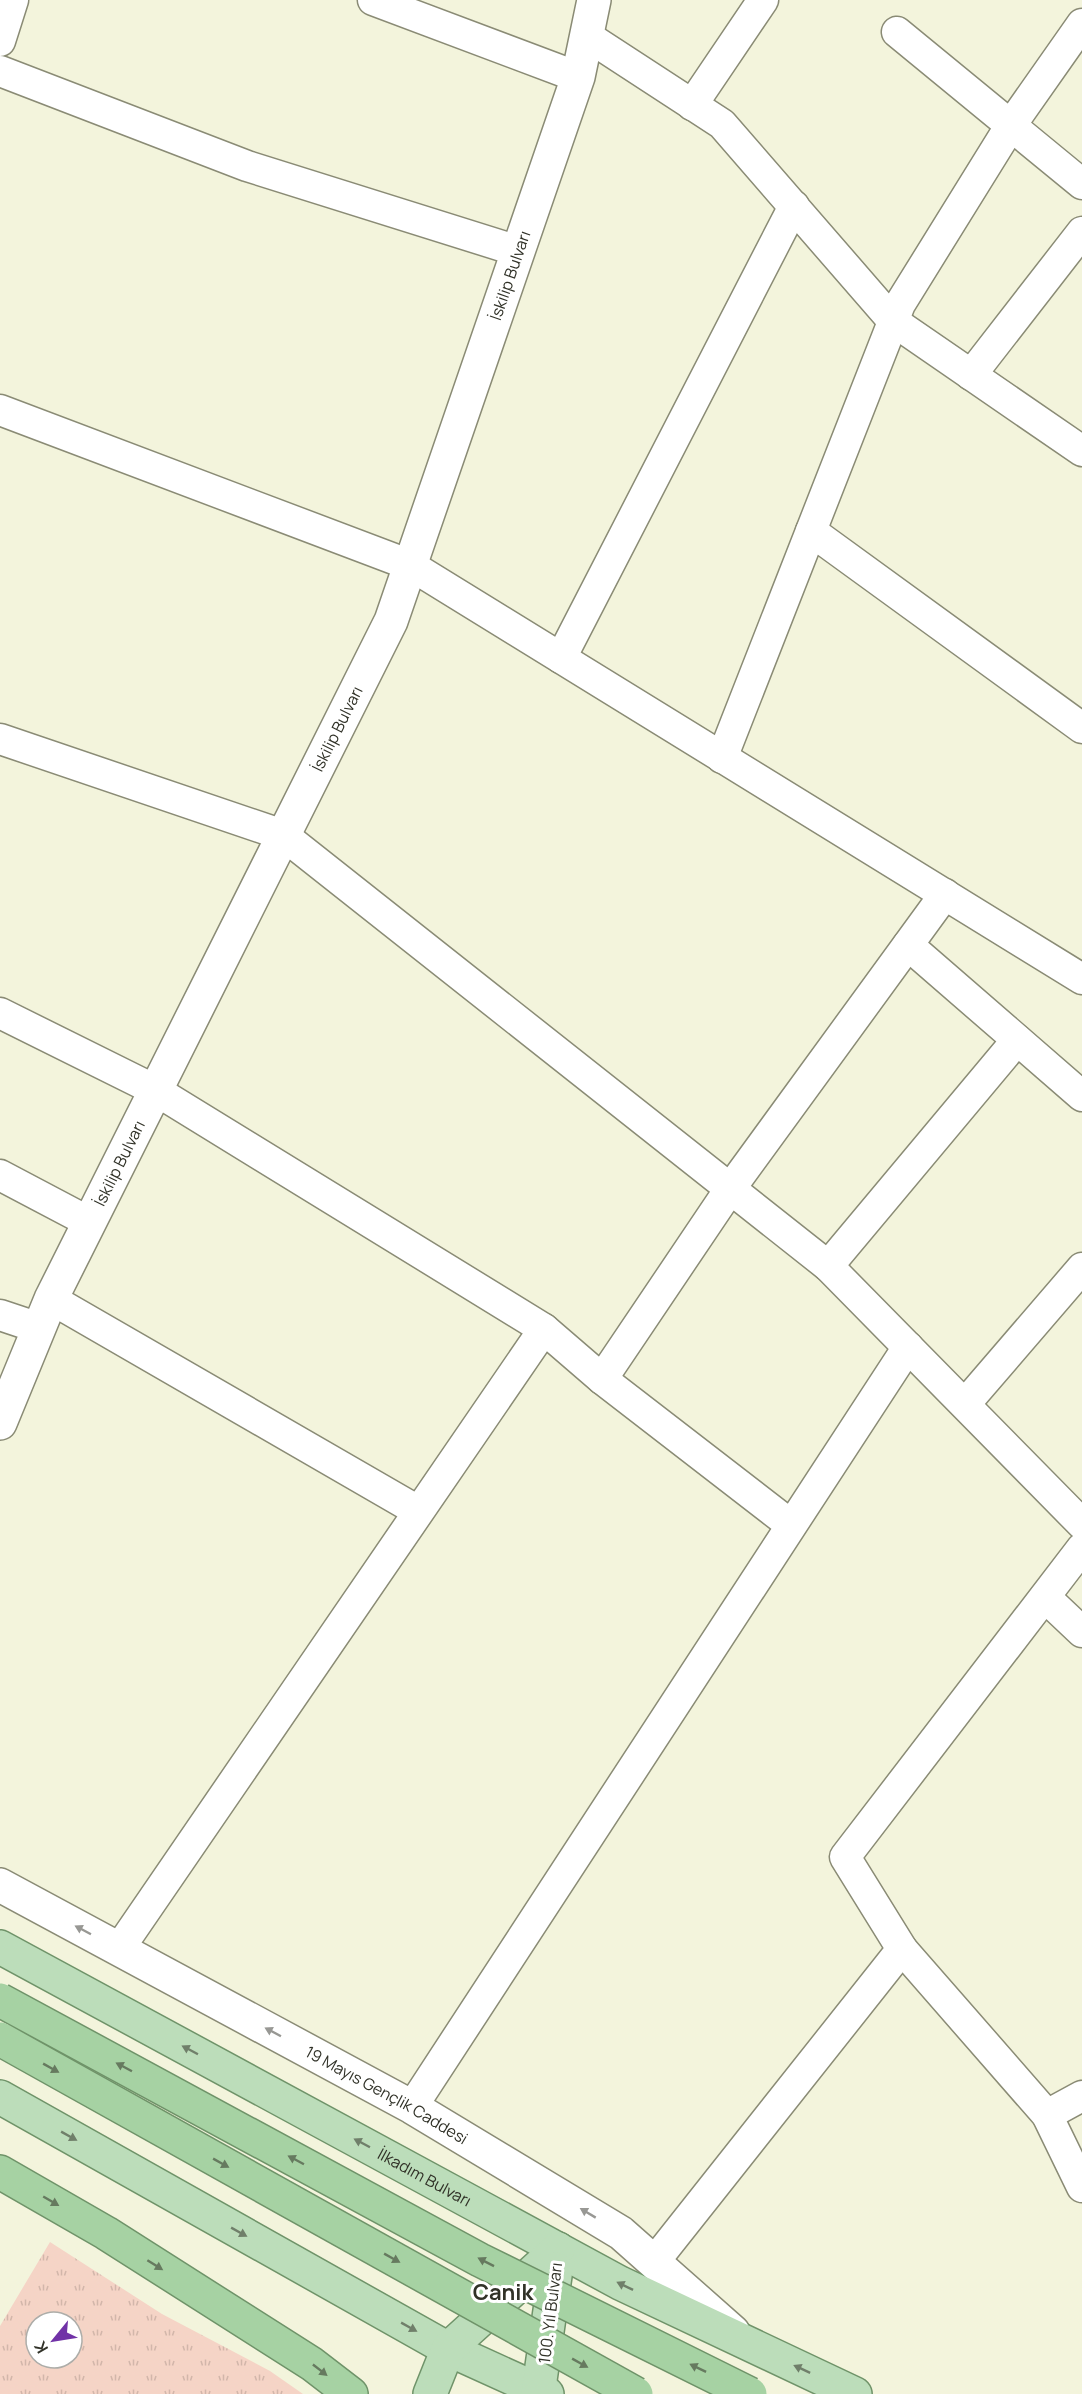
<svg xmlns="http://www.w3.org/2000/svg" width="1082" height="2394" font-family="Manrope,sans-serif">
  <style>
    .grass { fill: url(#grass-tufts); fill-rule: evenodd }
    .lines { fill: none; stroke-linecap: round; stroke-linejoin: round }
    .minor-casing { stroke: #8a8b75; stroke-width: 33 }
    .secondary-casing { stroke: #8a8b75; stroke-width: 36 }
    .primary-casing { stroke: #6f9369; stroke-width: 36 }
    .trunk-casing { stroke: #6f9369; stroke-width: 36 }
    .minor { stroke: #fff; stroke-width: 30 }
    .secondary { stroke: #fff; stroke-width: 33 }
    .primary { stroke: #bcddba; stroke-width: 33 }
    .trunk { stroke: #a6d2a3; stroke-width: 33 }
    .trunk-bridge-casing { stroke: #6f9369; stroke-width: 36; stroke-linecap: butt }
    .trunk-bridge { stroke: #a6d2a3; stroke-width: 33 }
    .oneway { fill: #989894 }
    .oneway2 { fill: #707f6a }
    .oneway3 { fill: #667a5f }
    .labels { text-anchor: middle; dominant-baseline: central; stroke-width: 6; stroke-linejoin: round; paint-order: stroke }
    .street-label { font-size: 16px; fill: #313228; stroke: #fff }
    .district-label { font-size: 22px; font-weight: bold; fill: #313228; stroke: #fff }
  </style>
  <defs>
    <pattern id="grass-tufts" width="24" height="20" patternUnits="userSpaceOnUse" patternTransform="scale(1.5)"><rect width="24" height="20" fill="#f5d4c6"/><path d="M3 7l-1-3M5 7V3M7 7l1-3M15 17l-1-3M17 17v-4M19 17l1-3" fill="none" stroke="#d2b6aa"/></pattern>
  </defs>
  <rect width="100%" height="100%" fill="#f3f4dc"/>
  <path class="grass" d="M50,2242l112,72 108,57 33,23h-303v-68zM36,2322h36v36h-36z"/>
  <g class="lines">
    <defs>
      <g id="minor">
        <path d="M373,0l205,77"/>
        <path d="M897,32l185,152"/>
        <path d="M587,36l135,88 171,197 189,130"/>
        <path d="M0,41l13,-41"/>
        <path d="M0,71l247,95 271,85"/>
        <path d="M692,105l71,-105"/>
        <path d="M971,375l111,-143"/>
        <path d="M0,410l410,155 672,414"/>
        <path d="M811,531l271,197"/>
        <path d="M561,658l233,-452"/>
        <path d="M0,739l283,96 545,431 254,258"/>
        <path d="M722,758l178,-454 111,-179 71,-101"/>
        <path d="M908,945l174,151"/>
        <path d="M0,1013l155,77 389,239 58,50 189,146"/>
        <path d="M0,1175l89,47"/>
        <path d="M828,1266l189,-226"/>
        <path d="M51,1299l367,212"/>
        <path d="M0,1315l39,13"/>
        <path d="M602,1379l128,-190 215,-295"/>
        <path d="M965,1404l117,-136"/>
        <path d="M1045,1597l37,35"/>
        <path d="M119,1949l425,-620"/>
        <path d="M902,1949l145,166 35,72"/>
        <path d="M412,2107l496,-760"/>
        <path d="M1047,2115l35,-19"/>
        <path d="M654,2262l248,-313 -57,-92 237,-309"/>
      </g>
      <g id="secondary">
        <path id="s1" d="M0,1423l51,-124 340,-678 187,-544 16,-77"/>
        <path id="s2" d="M0,1885l412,222 209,126 112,99"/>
      </g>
      <g id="primary">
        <path id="s3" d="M0,1947l620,336 235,111"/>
        <path d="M0,2097l448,252 99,45"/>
        <path d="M430,2394l18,-45 110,-100"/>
        <path d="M538,2394l18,-125"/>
      </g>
      <path id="trunk" d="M0,2172l106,61 206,131 39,30"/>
    </defs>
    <use href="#minor" class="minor-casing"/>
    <use href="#secondary" class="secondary-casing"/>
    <use href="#primary" class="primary-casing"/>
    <use href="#trunk" class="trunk-casing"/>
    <use href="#minor" class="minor"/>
    <use href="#secondary" class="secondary"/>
    <use href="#primary" class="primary"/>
    <use href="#trunk" class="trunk"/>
    <defs>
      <g id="trunk-bridge">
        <path d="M0,2000l480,260 270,134"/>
        <path d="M0,2039l636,355"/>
      </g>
    </defs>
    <use href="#trunk-bridge" class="trunk-bridge-casing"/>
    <use href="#trunk-bridge" class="trunk-bridge"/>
  </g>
  <defs><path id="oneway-solid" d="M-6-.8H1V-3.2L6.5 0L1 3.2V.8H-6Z" transform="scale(1.5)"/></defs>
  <g class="oneway">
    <use href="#oneway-solid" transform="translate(83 1930) rotate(-152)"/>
    <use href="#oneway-solid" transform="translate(273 2032) rotate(-152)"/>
    <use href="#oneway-solid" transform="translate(588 2213) rotate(-149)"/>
  </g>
  <g class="oneway2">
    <use href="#oneway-solid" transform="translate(190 2050) rotate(-152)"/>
    <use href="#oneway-solid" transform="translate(69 2136) rotate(29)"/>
    <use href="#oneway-solid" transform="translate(362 2143) rotate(-152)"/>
    <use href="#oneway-solid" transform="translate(239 2232) rotate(29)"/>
    <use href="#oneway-solid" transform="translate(625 2286) rotate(-154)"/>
    <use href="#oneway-solid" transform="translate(409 2327) rotate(29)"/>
    <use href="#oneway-solid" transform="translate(802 2369) rotate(-155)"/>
  </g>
  <g class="oneway3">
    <use href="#oneway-solid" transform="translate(124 2067) rotate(-152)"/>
    <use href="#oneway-solid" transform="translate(51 2068) rotate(29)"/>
    <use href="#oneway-solid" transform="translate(296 2160) rotate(-152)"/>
    <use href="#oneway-solid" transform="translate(221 2163) rotate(29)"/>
    <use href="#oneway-solid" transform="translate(51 2201) rotate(30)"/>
    <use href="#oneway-solid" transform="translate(392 2258) rotate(29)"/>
    <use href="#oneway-solid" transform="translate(486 2262) rotate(-153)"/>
    <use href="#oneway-solid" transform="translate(155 2265) rotate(32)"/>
    <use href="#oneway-solid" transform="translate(580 2363) rotate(29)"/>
    <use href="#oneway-solid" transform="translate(698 2368) rotate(-154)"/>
    <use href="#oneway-solid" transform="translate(320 2370) rotate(38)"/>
  </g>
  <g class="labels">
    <g class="street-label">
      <text stroke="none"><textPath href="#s1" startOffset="1258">İskilip Bulvarı</textPath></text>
      <text stroke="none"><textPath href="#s1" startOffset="772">İskilip Bulvarı</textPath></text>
      <text stroke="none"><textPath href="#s1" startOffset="286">İskilip Bulvarı</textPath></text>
      <text stroke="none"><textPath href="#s2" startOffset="440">19 Mayıs Gençlik Caddesi</textPath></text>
      <text stroke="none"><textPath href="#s3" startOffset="483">İlkadım Bulvarı</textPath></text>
      <text transform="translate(550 2313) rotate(-83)">100. Yıl Bulvarı</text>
    </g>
    <g class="district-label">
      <text x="503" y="2292">Canik</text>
    </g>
  </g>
  <g transform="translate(54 2340) rotate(240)"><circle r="28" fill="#ffffff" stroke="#adada9" stroke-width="1.5"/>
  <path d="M0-4.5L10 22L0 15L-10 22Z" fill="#7132a7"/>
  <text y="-9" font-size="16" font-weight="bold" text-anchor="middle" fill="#313228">K</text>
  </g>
</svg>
